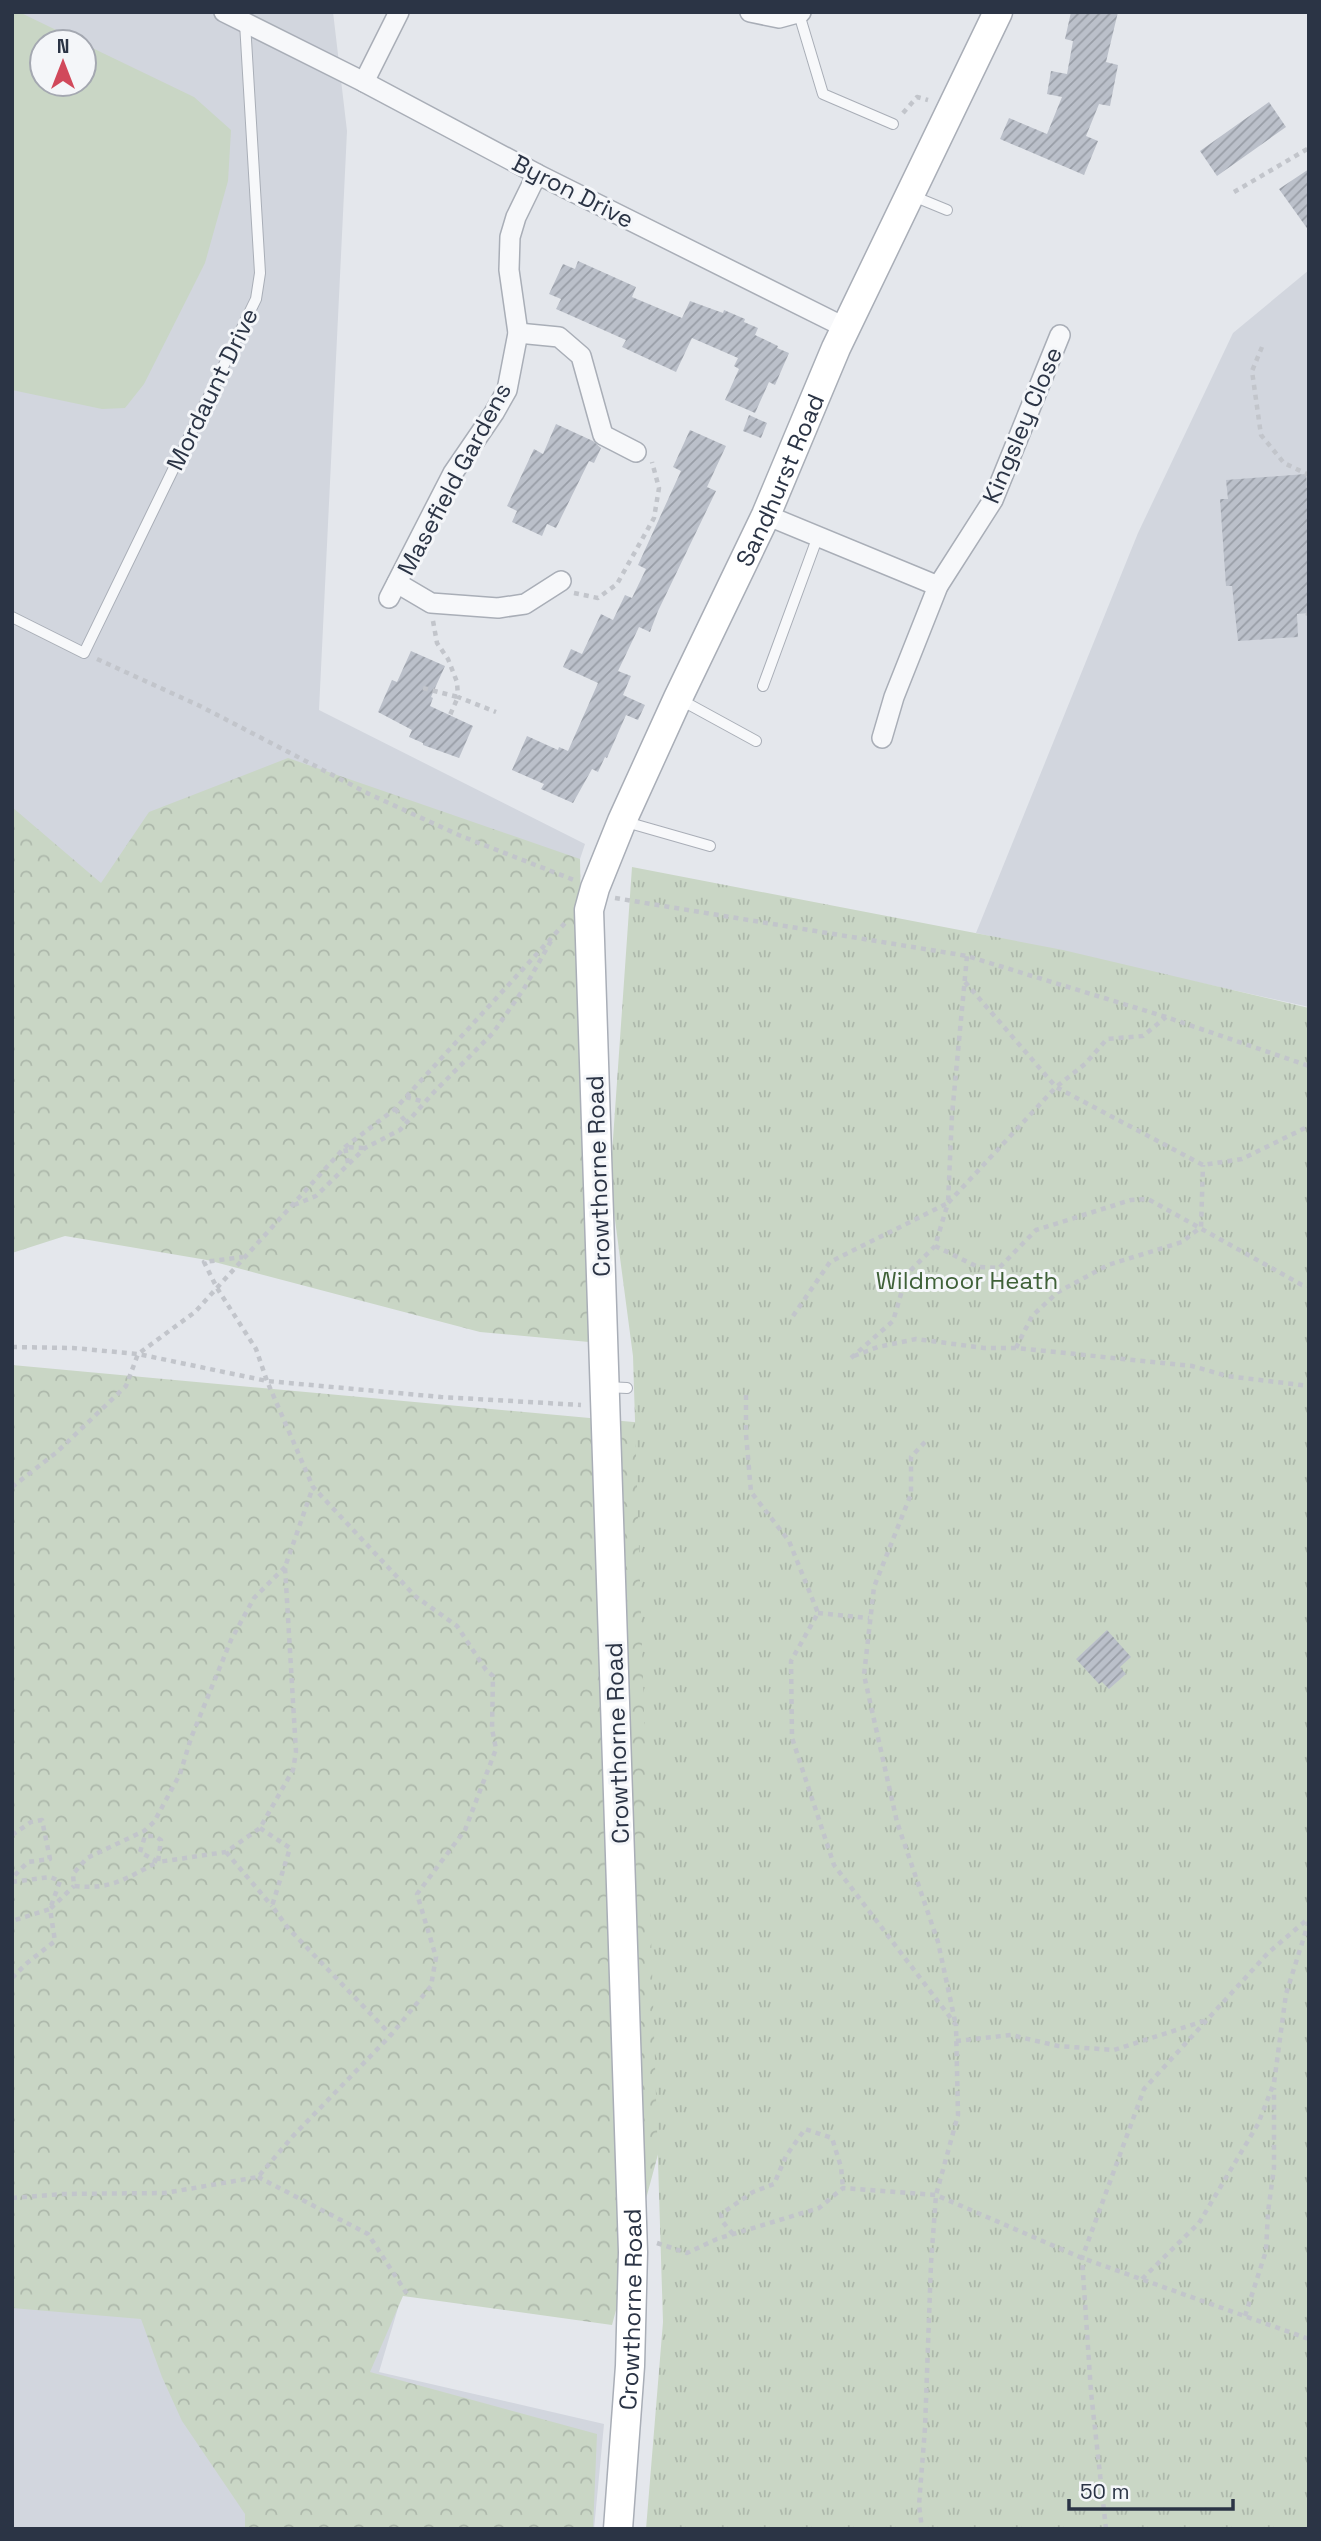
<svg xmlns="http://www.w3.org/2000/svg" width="1321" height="2541" font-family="'Space Grotesk',sans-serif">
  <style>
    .built { fill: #d2d6de; fill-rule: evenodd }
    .forest { fill: url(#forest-crowns) }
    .park { fill: url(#park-tufts) }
    .pitch { fill: #c9d6c5 }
    .building { fill: url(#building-hatch) }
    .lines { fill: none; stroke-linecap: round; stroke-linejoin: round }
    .lane-casing { stroke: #a9aeb7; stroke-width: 12 }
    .street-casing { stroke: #a9aeb7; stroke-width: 22 }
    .secondary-casing { stroke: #a9aeb7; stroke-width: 31 }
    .path { stroke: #c2c5cb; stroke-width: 4.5; stroke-dasharray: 5 5; stroke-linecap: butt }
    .lane { stroke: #f7f8fa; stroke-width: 10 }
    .street { stroke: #f7f8fa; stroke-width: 19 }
    .secondary { stroke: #fff; stroke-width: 28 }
    .labels { text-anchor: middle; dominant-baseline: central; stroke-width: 6; stroke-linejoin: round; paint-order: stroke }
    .street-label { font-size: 24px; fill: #2b3445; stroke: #f4f6f9 }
    .park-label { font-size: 24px; fill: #3f6138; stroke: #f4f6f9 }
  </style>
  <defs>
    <pattern id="forest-crowns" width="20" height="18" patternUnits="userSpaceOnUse" patternTransform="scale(1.75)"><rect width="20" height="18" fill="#c9d6c5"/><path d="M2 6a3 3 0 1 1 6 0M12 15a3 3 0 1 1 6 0" fill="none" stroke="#adb8ab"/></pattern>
    <pattern id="park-tufts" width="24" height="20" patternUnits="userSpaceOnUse" patternTransform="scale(1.75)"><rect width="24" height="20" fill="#c9d6c5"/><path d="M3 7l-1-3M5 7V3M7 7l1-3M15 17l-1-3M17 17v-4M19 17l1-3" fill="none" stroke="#adb8ab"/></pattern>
    <pattern id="building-hatch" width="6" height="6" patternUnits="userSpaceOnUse" patternTransform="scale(1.75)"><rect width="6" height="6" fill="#bbc0ca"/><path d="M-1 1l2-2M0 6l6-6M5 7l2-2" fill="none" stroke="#989da6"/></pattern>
  </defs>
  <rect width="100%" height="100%" fill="#e4e7ec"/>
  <g class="built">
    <path d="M12,12h321l14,119 -28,579 266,134 -12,36 -561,73zM42,42h42v42h-42z"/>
    <path d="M1309,270v737l-333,-74 162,-400 95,-200z"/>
    <path d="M128,2213l270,95 -19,64 225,52 -10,105h-582v-260z"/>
  </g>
  <g class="forest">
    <path d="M288,758l292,101 9,483 -109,-10 -273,-72 -142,-24 -53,17v-446l89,76 48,-71z"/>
    <path d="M12,1365l1297,119v506l-635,105 -62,230 -209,-29 -33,76 227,62 -4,95h-348v-15l-63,-93 -20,-44 -21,-58 -129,-11z"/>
  </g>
  <path class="park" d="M632,867l431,83 246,58v1521h-663l17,-207 -30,-966 -23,-174z"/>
  <path class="pitch" d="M12,12h7l62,30h-39v42h42v-40l110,53 37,33 -3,51 -23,82 -61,121 -19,24 -23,1 -90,-19z"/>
  <g class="building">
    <path d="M1071,12h47l-12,50 12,3 -8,41 -11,-2 -13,32 12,5 -14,34 -84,-36 9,-21 38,16 15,-37 -15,-3 4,-23 16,3 6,-33 -8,-2z"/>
    <path d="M1269,102l17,25 -69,49 -17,-25z"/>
    <path d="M1309,169v62l-30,-42z"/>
    <path d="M578,261l58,26 -4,10 50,21 8,-17 33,12 1,-3 21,9 -1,3 14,6 -3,7 23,11 -1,2 12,5 -14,32 -6,-3 -14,31 -30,-13 14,-31 -5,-3 4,-8 -46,-20 -16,34 -54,-25 4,-7 -70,-31 5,-10 -12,-5 14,-30 12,5z"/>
    <path d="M749,415l18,8 -6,15 -18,-7z"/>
    <path d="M556,424l37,17 8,7 -7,15 -5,-2 -33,67 -9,-4 -5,12 -30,-14 5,-11 -10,-5 27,-57 9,5z"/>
    <path d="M690,430l36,16 -19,41 9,4 -58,120 -8,21 -11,-5 -21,44 13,5 -8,19 22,10 -7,15 -12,-5 -19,43 -2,-1 -7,15 -6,-3 -19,34 -32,-14 3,-5 -32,-14 15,-34 31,14 1,-3 9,4 30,-68 -35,-16 8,-18 11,5 19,-40 12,6 12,-25 7,3 14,-29 -8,-4 43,-94 -8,-4z"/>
    <path d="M1306,474l3,27v112l-12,1 1,23 -60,4 -6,-55h-6l-6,-87h8l-2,-19z"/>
    <path d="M411,651l34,15 -14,31 2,1 -3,8 43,20 -14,32 -36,-13v-2l-14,-6 3,-7 -34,-18 14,-32 5,2z"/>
    <path d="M1107,1630l24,27 -11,10 6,7 -17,15 -7,-7 -3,2 -23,-25z"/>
  </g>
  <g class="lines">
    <defs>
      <g id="lane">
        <path d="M799,14l24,80 70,30"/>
        <path d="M913,196l34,14"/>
        <path d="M12,617l72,36 172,-354 4,-26 -15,-250"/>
        <path d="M763,686l55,-150"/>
        <path d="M681,700l75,41"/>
        <path d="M626,822l84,24"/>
        <path d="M606,1387l21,1"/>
      </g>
      <g id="street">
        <path d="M224,12l140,70 173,92 309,154"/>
        <path d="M750,12l29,6 22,-6"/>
        <path d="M364,82l35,-70"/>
        <path d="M518,333l41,4 22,19 22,79 33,17"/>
        <path d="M766,515l172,71"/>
        <path d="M397,583l34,20 67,5 27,-4 36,-23"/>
        <path d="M389,598l64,-125 41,-60 13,-23 11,-57 -9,-63 1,-33 6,-20 21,-43"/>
        <path d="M882,738l12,-41 44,-111 55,-86 67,-165"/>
      </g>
      <g id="secondary">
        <path id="s1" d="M618,2529l12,-163 3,-114 -44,-1342 6,-22 27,-67 56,-123 88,-183 70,-167 162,-336"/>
      </g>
    </defs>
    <use href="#lane" class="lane-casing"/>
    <use href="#street" class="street-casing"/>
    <use href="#secondary" class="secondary-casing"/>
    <g class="path">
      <path d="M903,113l14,-16 11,3"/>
      <path d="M1234,192l75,-44"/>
      <path d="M1262,347l-10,24 9,64 23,28 25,12"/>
      <path d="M1307,488l2,-2"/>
      <path d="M574,593l24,5 19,-14 37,-66 5,-30 -7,-26"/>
      <path d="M1306,613l3,1"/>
      <path d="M433,621l4,22 11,16 9,23 1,15 38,15"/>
      <path d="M97,659l103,47 169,88 92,42 113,44"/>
      <path d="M423,688l35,9 -8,18"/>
      <path d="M615,898l352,58 199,61 143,49"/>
      <path d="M965,982l91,105 147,78 39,-6 67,-33"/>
      <path d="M406,1097l19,5"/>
      <path d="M395,1109l12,14"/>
      <path d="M348,1163l-3,-16 20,1"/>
      <path d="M294,1205l22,-9 49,-48 35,-18 35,-39 58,-58 32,-46 26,-46"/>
      <path d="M935,1246l43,21 21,1 37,-38 95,-30 17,-1 154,86 7,1"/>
      <path d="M793,1316l37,-54 118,-59 4,-88 15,-159"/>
      <path d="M12,1347l61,1 65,6 129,27 174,16 140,8"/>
      <path d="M1016,1348l16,-32 26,-24 50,-27 74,-23 19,-15 2,-62"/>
      <path d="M854,1356l24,-9 38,-8 68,9h32l176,18 35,10 82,10"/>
      <path d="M851,1358l42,-37 14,-47 28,-28 13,-43 108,-116 29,-23 22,-25 36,-3 23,-19"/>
      <path d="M746,1395v39l5,58 38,49 29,72 -27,48 1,77 42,127 122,160 2,90 -22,80 -5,68 -6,165 -6,77 3,24"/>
      <path d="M925,1442l-14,15v37l-37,93 -10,88 33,147 41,120 17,79"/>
      <path d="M12,1487l45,-35 69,-66 12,-32 57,-42 150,-165 50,-38 170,-186"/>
      <path d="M285,1567l-31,31 -23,42 -40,98 -11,36 -26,48 -10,9 -57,27 -14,16 1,12c39,4 52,-8 84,-24l3,-22 -6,-4h-10l-5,16 18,10 68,-10 34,-24 33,-58 3,-18 -11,-185 28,-80"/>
      <path d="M818,1613l51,5"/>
      <path d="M260,1828l30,20 -18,58 16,22 103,107"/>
      <path d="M12,1835l19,-13 11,-2 8,39 -22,3 -16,16"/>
      <path d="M226,1852l46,54"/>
      <path d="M12,1882l38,-5 10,4 -10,28 -38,12"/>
      <path d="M12,1978l15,-15 28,-22 -5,-32 24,-23"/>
      <path d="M956,2041l55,-6 47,11 56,4 90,-29"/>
      <path d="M258,2177l110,57 41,63"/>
      <path d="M12,2198l51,-4 102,-1 93,-16 35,-41 98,-101 40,-49 5,-29 -19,-63 48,-64 31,-81 -4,-20 1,-53 -7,-6 -29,-44 -42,-30 -102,-109 -46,-106 -11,-32 -39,-61 -13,-26 39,-5"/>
      <path d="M733,2234l-11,-13 -1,-7 32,-22 21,-8 12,-28 19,-27 27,9 9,29 2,21"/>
      <path d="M657,2243l30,10 30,-14 102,-31 24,-20 93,7 146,63 227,81"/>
      <path d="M1142,2279l57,-56 59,-99 16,-41 12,-89 23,-73"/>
      <path d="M1245,2316l21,-65 2,-39 6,-44v-80"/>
      <path d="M1106,2529l-15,-137 -9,-134 62,-169 124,-136 41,-35"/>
    </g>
    <use href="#lane" class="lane"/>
    <use href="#street" class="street"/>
    <use href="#secondary" class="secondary"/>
  </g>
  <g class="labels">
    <g class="street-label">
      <text transform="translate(573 191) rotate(27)">Byron Drive</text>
      <text transform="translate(212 389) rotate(-64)">Mordaunt Drive</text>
      <text transform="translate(1022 425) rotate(-67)">Kingsley Close</text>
      <text transform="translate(454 479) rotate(-62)">Masefield Gardens</text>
      <text stroke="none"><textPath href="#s1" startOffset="2091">Sandhurst Road</textPath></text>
      <text transform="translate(598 1176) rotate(-92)">Crowthorne Road</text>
      <text transform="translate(617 1743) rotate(-92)">Crowthorne Road</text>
      <text stroke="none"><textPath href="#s1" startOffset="220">Crowthorne Road</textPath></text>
    </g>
    <g class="park-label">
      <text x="967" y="1280">Wildmoor Heath</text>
    </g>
  </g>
  <rect width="1321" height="2541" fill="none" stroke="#2b3445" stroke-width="28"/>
  <g transform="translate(63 63)"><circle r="33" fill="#f4f6f9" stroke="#a4a8b1" stroke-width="2"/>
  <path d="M0-5L12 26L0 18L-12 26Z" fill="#d1495b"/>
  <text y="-10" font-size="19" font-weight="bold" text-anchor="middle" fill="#2b3445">N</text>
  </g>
  <path d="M1069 2499v10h164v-10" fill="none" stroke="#2b3445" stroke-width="3.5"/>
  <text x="1080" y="2499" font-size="21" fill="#2b3445" stroke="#f4f6f9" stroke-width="5" paint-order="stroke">50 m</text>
</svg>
